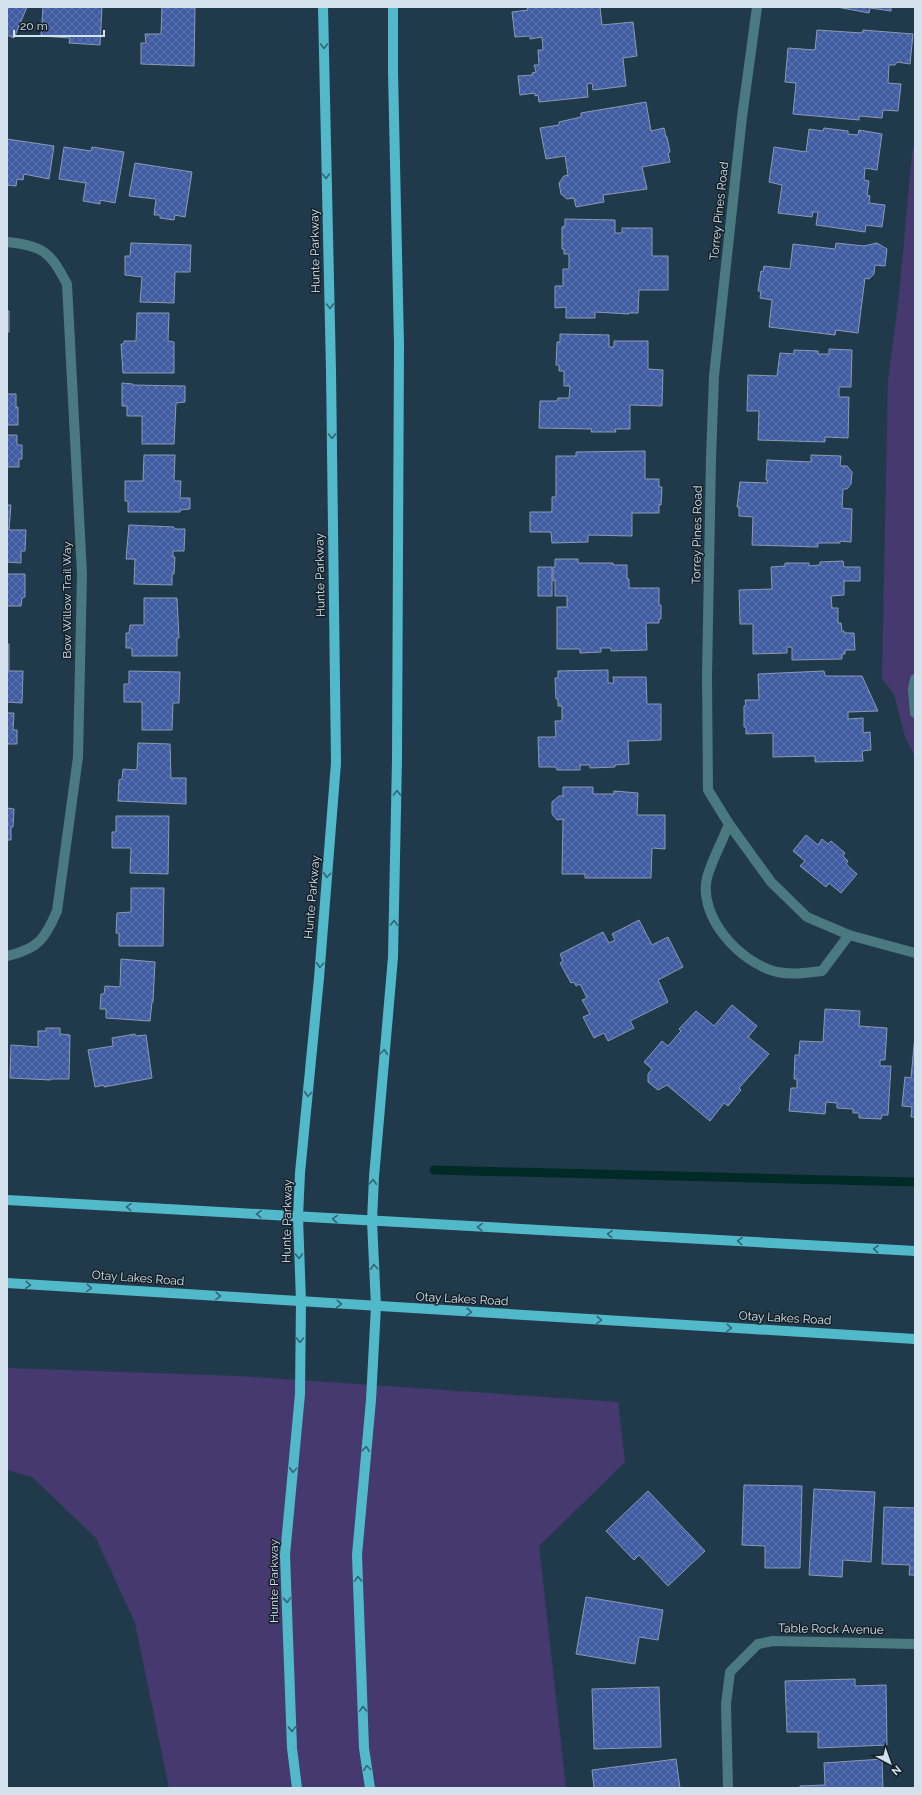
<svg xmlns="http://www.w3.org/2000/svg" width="922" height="1795" font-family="Raleway,sans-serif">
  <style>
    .grass { fill: #46396f }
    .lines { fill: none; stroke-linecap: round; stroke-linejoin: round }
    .stream { stroke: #002a25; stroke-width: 9 }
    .building { fill: url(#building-cross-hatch); stroke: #8c99b4 }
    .minor { stroke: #4b7982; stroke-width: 10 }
    .major { stroke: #52b9cb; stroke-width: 10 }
    .oneway { stroke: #306571 }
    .labels { text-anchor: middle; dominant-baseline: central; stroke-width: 3; stroke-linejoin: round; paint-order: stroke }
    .street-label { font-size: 12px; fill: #d3e2ec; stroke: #152028 }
  </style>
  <defs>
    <pattern id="building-cross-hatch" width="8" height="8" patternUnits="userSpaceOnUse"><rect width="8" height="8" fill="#415da2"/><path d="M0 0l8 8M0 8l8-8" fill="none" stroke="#5c74af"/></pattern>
  </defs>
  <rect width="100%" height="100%" fill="#213a4b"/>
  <g class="grass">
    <path d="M915,140v617l-10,-20 -11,-43 -12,-15 6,-298 11,-85 13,-142z"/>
    <path d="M7,1368l231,8 380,26 7,60 -86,84 27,242h-397l-34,-165 -39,-85 -64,-61 -25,-7z"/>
  </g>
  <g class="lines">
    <path class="stream" d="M434,1170l481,12"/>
  </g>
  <g class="building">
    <path d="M7,7h20l-13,31 -7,-3z"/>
    <path d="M43,7h59l-2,38 -31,-2 1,-5 -29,-2z"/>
    <path d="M162,7l33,1 -1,58 -53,-2v-21h5l-1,-9h16z"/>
    <path d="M527,7h73l2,18 31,-3 4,34 -14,2 3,28 -33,4 -1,-7 -5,1 1,13 -49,5 -1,-7 -3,1v-3l-15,2 -2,-19 15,-1 -1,-2 4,-1 -2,-7h5l-1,-15h5l-1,-13 -12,2v-3l-15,1 -3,-25 16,-2z"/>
    <path d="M837,7h54v4l-21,-3 -1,5z"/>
    <path d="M817,30l45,3 1,-3 50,4 -3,30 -13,-2 -2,3h-6l-1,18 13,1 -3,27 -15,-1 -1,8 -23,-2v4l-66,-6 3,-31 -11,-1 3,-34 27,2z"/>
    <path d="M646,102l5,29 13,-3 2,9h1l3,15 -2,1 2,9 -28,5 5,22 -44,6 1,7 -28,5 -2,-9 -7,1 -6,-5 -2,-11 5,-7 4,-1 -3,-19 -19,3 -6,-31 19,-3v-3l22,-5v-4z"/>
    <path d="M824,128l24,3v3l10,1 1,-5 23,4 -5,36 -12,-2 -1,12 5,1 -2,14 3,1 -1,7 16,2 -3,22 -16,-2 -1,7 -49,-7 2,-13h-5l-1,5 -34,-4 4,-28 -13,-3 5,-35 32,5 3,-23 14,2z"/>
    <path d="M7,139l47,7 -5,33 -25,-5 -1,6 -6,-1 -1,7 -9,-1z"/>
    <path d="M64,147l27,4 1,-4 32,5 -9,51 -15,-3v4l-17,-3 3,-18 -27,-4z"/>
    <path d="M135,163l57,9 -7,45 -10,-2 -1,5 -14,-2v-3h-6l2,-16 -27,-3z"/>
    <path d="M565,219l50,1v13h7v-5h30v28h16v34h-29l-1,23h-10l1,1 -34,-2v6h-29v-11l-11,1v-22h8v-17h6v-15h-5v-5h-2v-22l3,-1z"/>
    <path d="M131,243l60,2 -1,27h-15l-1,31 -34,-1 2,-25 -17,-2v-19h5z"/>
    <path d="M836,243l28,3 13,-3 10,6 -2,17 -10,-1 -1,9 -5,5 -4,-1 -7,55 -22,-3 -1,5 -66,-8 3,-27 -12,-2 1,-7h-3l3,-20 2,1 1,-6 26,3 3,-25 42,5z"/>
    <path d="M7,296v15h2v21h-2z"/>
    <path d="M137,313h32l-1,28 6,1v31h-51l-2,-29h3v-3h12z"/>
    <path d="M560,334l49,1v12h5v-6h34v28l15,1 -1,36 -32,-1v24h-15l1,3h-25l1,-3 -53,-1 1,-27h17l1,-3h11l1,-12h-6v-15h-5v-6h-3l1,-23h3z"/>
    <path d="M829,349l23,1 -1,37h-12v10h10l-1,41 -23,-1v5l-67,-2 1,-29h-12l1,-36 29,1 3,-23 14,1v-4l24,1v3h11z"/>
    <path d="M122,383l11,1 -1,1 53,1v16l-9,1 -2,41h-32v-28h-15v-10h-5z"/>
    <path d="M7,394h9v13h2v18h-11z"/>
    <path d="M7,435h10v10h5v14h-3v8h-12z"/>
    <path d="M645,451v28h14v8h3l-1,18 -2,-1v9h-27v23l-44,-1v7l-36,1 -1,-11h-21v-20h21l1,-2v-13h4v-41h20v-4z"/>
    <path d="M144,455h31l-1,26h7l-1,17h10v11l-10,1v2h-52v-11h-3v-20h18z"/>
    <path d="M811,455l30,1 -1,10h7l5,6 -1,12 -4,5h-4l-1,19 10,1 -1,33 -11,-1v2h-22v4l-66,-2 1,-28 -14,-1v-9h-2l3,-25 27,1 1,-2 -2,-1 1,-20 44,2z"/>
    <path d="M7,505h4l-2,25h17l-1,21h-4v12l-14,-1z"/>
    <path d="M129,525l45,2v2h11l-1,22h-11v6h2l-1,17h-2v11l-38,-1 1,-25h-9z"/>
    <path d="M555,559h23v4h35v2h14v14h2v9h30v17h2v14h-2v4h-13l1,27 -36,1v-3h-10v4l-21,1v-4h-23v-42h10v-11h-12v-16l-2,1v-14h2z"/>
    <path d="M843,561l1,6h16v14h-16v14l-13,1 1,12h6v15h3l1,8h2v2h10l1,17h-10v4h-3v5l-50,1v-13h-5v6l-34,1v-30h-13l-1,-34 33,-1 -1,-22 14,-1v-3h24v3l11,-1v-3z"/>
    <rect x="538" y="567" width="14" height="29"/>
    <path d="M7,574h18v23l-3,1 -1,8h-14z"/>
    <path d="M144,598h33l2,40h-2v18h-45v-8h-6v-15h3l1,-8h14z"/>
    <path d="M7,644h2v27h14l-1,32 -15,-1z"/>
    <path d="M608,670v13h6l-1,-6h33l1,27h14v36l-33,1 1,23 -14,1v2l-25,1v-3h-10v5h-23l-1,-3h-17l-1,-30h18l-1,-16h7v-15h-4v-7h-2l-1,-21h3v-7z"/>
    <path d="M129,671l51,1 -1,31h-6l-1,27h-30v-28h-18v-18h5z"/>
    <path d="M824,671l1,5h37l16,35 -30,1v7l15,-1v15l7,-1 1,18 -9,1 1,10 -48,1v-6l-42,1v-24l-27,1v-7h-2v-21l2,-1 -1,-5h14l-1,-26z"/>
    <path d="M7,713h7l-1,17h4v14h-10z"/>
    <path d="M138,743l32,1 1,34h15v26l-68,-3 1,-21 3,-1 1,-10 14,1z"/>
    <path d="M563,787h30v7h21v-3l24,2 -1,22h28v34l-13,-1 -1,30h-66v-4h-23l1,-55 -6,1 -5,-6v-12l7,-6h4z"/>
    <path d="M7,808l7,1 -1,18h-2v13h-4z"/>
    <path d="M116,816h53l-1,58 -38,-1 1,-25h-19v-16h4z"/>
    <path d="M806,835l12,10 4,-6 6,5 3,-3 14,12 -2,3 5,5 -2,3 11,10 -16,19 -12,-10 -3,4 -26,-21 5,-5 -12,-10z"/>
    <path d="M131,888h33l-1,58h-44v-13h-3l1,-20 14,-1z"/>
    <path d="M639,920l13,25 16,-8 15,30 -25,13 10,22 -38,19 4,7 -26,13 -4,-8 -10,5 -11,-21 7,-3 -8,-14 5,-2 -7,-14 -4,2 -2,-4 -3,1 -11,-20 3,-2 -3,-7 43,-22 6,11 6,-3 -3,-6z"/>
    <path d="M121,959l34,3 -2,40h-1l-2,19 -44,-3v-9h-6l1,-15h3l1,-8 15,1z"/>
    <path d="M732,1005l25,21 -9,11 21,17 -30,34 2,2 -13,16 -4,-3 -14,18 -43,-36 -9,5 -10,-8v-8l4,-5 -8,-7 18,-21 6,5 13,-15 -2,-2 17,-18 18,15z"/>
    <path d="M825,1009l35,2 -1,15 28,2 -2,32h-5v6h11l-3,49h-6l-1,4 -22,-1v-5h-6v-4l-16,-1v-5l-11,-1 -1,12 -36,-3 2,-23h6v-9h-3l1,-24h4l1,-14 23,1z"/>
    <path d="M46,1028h14v6l10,1 -1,44h-18v1l-41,-2 1,-33 27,2v-16h8z"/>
    <path d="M135,1034v2l11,-1 6,43 -48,9v-2l-9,2 -7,-37 25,-4 -1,-8z"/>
    <path d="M915,1035v82h-4l1,-10 -10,-1 3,-29 6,1z"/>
    <path d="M744,1485l58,1 -2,82h-35v-22l-23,-1z"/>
    <path d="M814,1489l61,3 -4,70 -28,-2 -1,17 -33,-2z"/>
    <path d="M648,1491l57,60 -37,35 -29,-31 -5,5 -28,-29z"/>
    <path d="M884,1507l31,1v67h-6l1,-10 -28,-1z"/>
    <path d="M586,1597l77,13 -5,30 -19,-3 -4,27 -59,-10z"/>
    <path d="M855,1679v7l31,-1 1,60 -69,3v-16h-31l-2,-51z"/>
    <path d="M659,1687l2,60 -67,2 -2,-60z"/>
    <path d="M676,1759l4,29h-86l-2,-18z"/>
    <path d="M882,1759l1,29h-83v-2l25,-1 -1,-22z"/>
  </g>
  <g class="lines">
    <g class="minor">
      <path d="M757,7l-15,110 -28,259 -3,82 -4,218 1,114 21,34 42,58 36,35 42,18 66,18"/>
      <path d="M7,242c37,4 43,10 60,42l15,290 -4,183 -21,154c-12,28 -19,38 -50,45"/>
      <path d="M915,679l-2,10 2,24"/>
      <path d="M729,824c-6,16 -18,38 -22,54 -9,39 33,85 70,94 15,3 29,1 45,-1l27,-36"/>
      <path d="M728,1788l-2,-84 4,-32 28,-28 15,-3 142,3"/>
    </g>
    <g class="major">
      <path d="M7,1200l908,51"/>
      <path d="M7,1283l908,56"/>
      <path d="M297,1788l-5,-40 -7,-193 15,-161 1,-93 -3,-84 2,-44 19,-195 17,-215 -5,-392 -8,-364"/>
      <path d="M370,1788l-6,-40 -7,-193 14,-155 5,-94 -4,-85 2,-44 19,-220 4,-198 2,-415 -6,-272v-65"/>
    </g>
  </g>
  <defs><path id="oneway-chevron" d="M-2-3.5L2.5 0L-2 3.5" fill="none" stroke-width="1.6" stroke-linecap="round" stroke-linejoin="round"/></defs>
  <g class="oneway">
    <use href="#oneway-chevron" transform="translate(324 46) rotate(90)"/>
    <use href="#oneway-chevron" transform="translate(326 176) rotate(89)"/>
    <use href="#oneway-chevron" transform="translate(330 306) rotate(89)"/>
    <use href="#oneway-chevron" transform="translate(332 436) rotate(89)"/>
    <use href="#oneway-chevron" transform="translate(397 793) rotate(-89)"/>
    <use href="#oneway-chevron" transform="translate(327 875) rotate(95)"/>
    <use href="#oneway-chevron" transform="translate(394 923) rotate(-89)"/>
    <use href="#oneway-chevron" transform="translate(320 965) rotate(95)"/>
    <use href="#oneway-chevron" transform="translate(384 1052) rotate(-85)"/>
    <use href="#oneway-chevron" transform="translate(308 1094) rotate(95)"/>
    <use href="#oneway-chevron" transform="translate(373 1182) rotate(-87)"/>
    <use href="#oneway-chevron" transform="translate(129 1207) rotate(-177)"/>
    <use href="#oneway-chevron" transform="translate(259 1214) rotate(-176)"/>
    <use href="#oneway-chevron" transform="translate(335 1219) rotate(-177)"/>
    <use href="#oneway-chevron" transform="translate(480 1227) rotate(-177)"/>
    <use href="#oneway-chevron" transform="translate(610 1234) rotate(-177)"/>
    <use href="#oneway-chevron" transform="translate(740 1241) rotate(-177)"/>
    <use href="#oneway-chevron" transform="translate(876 1249) rotate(-177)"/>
    <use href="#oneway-chevron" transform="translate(299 1256) rotate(88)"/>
    <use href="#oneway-chevron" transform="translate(374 1267) rotate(-93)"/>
    <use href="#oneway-chevron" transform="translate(28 1285) rotate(3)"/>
    <use href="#oneway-chevron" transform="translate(89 1288) rotate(4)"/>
    <use href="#oneway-chevron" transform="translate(218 1296) rotate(4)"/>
    <use href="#oneway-chevron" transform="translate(339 1304) rotate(4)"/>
    <use href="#oneway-chevron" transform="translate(469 1312) rotate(3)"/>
    <use href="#oneway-chevron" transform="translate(599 1320) rotate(3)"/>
    <use href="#oneway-chevron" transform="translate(729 1328) rotate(3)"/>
    <use href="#oneway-chevron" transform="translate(300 1340) rotate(91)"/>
    <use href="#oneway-chevron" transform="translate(366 1449) rotate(-85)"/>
    <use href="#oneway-chevron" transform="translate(293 1470) rotate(95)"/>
    <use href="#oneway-chevron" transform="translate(358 1579) rotate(-92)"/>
    <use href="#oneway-chevron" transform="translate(287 1600) rotate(88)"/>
    <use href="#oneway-chevron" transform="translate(363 1709) rotate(-92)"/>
    <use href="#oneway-chevron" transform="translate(292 1729) rotate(88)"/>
    <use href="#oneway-chevron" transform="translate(367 1768) rotate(-98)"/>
  </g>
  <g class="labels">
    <g class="street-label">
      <text transform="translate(719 211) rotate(-84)">Torrey Pines Road</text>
      <text transform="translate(315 251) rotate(-91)">Hunte Parkway</text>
      <text transform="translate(697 535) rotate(-89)">Torrey Pines Road</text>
      <text transform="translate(320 575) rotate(-91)">Hunte Parkway</text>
      <text transform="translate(67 600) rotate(-90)">Bow Willow Trail Way</text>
      <text transform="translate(312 897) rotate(-85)">Hunte Parkway</text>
      <text transform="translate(287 1221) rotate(-89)">Hunte Parkway</text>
      <text transform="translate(138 1278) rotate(4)">Otay Lakes Road</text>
      <text transform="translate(462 1299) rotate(3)">Otay Lakes Road</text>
      <text transform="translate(785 1318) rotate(3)">Otay Lakes Road</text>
      <text transform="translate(274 1581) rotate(-90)">Hunte Parkway</text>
      <text transform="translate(831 1629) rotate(1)">Table Rock Avenue</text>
    </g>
  </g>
  <rect width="922" height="1795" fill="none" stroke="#d3e2ec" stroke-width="16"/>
  <g transform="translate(890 1763) rotate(139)" stroke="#152028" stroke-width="3" paint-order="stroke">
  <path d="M0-3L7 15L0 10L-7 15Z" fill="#d3e2ec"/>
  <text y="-6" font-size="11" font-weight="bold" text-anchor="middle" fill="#d3e2ec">N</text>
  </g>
  <path d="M14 30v6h90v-6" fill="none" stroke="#d3e2ec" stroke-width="2"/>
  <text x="20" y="30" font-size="12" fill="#d3e2ec" stroke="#152028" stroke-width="3" paint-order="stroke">20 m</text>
</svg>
